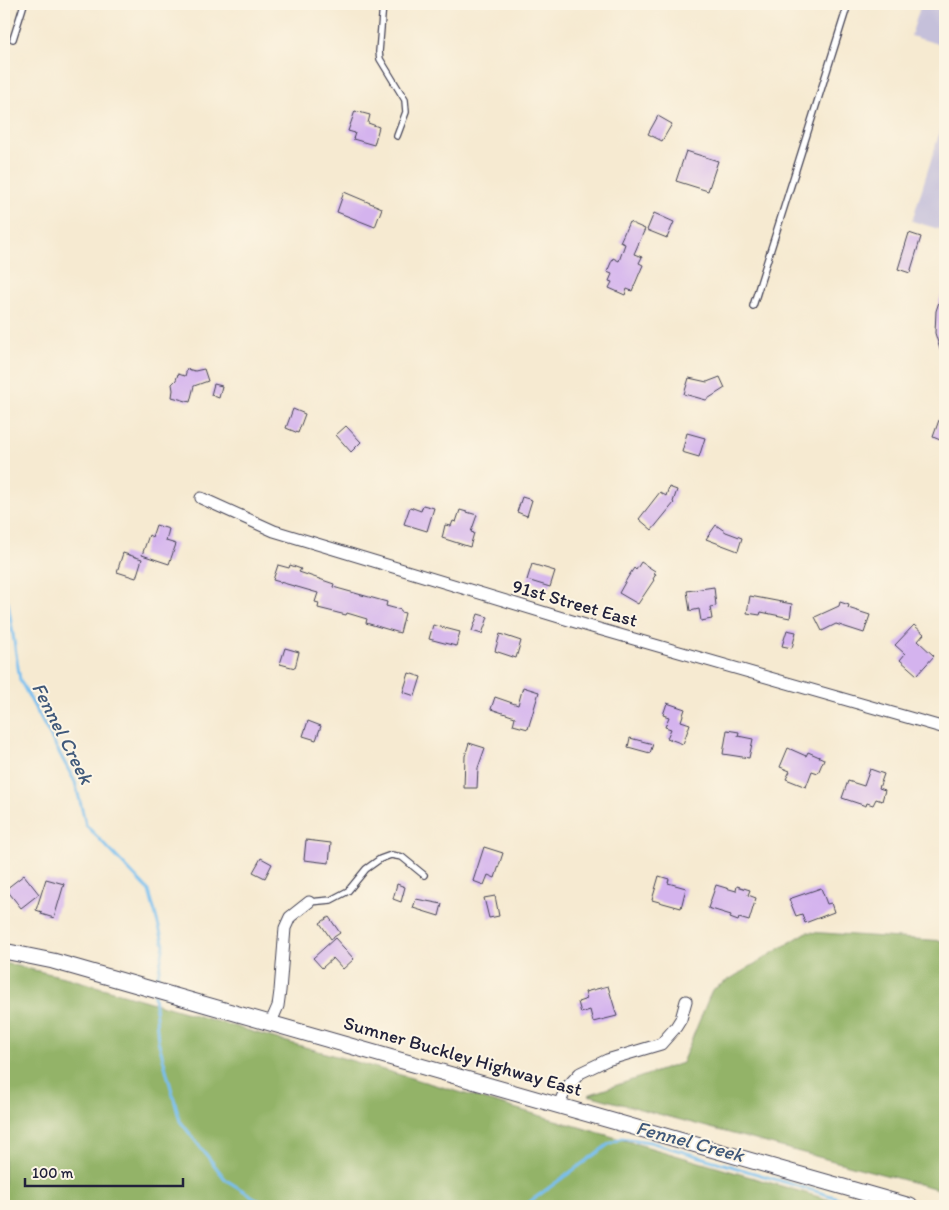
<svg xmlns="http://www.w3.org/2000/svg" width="949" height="1210" font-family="Itim,sans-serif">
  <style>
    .industrial { fill: #c5c0da }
    .forest { fill: #93b367; stroke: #5a6a51 }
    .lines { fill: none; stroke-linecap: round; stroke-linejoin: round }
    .stream { stroke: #78bff0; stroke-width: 3 }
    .building { fill: #d4b3ee }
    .service-casing { stroke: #424052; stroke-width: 8 }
    .minor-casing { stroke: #424052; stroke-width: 13 }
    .tertiary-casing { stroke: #424052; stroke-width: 17 }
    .service { stroke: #fff; stroke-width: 5.5 }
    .minor { stroke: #fff; stroke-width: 11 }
    .tertiary { stroke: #fff; stroke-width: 15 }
    .labels { text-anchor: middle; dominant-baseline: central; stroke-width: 4; stroke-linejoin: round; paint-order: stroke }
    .street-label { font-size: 19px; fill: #22223b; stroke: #fcf5e5 }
    .water-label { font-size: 20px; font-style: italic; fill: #40597a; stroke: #fcf5e5 }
  </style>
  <rect width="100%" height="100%" fill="#fcf5e5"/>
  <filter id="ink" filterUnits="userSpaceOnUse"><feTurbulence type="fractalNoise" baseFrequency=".02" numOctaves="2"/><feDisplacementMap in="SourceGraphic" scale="10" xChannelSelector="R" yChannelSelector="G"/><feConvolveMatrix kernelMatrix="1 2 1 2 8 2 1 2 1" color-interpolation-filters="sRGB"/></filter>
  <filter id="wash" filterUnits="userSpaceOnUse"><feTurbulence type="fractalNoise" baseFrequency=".0096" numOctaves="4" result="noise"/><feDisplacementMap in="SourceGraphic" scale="20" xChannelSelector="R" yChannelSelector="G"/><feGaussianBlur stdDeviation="1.12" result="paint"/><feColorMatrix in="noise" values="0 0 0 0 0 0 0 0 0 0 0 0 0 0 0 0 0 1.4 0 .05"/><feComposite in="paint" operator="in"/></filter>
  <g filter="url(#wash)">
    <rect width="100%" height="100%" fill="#f6ead1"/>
    <g class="industrial">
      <path d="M921,4h24v42l-34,-10z"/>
      <path d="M945,115v116l-33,-10z"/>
    </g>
    <g class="forest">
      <path d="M807,932l138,9v250l-357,-96 94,-32 30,-73z"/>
      <path d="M4,963l64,15 782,228h-846z"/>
    </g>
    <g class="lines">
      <g class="stream">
        <path d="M4,594l4,8 12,78 55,102 11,43 63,66 15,54 -8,40"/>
        <path d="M154,994l4,46 22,81 46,59 42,26"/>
        <path d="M524,1206l85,-62 13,-6 28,4 215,64"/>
      </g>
    </g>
    <g id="blocks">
      <g class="building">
        <path d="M355,111l15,4 -2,8 11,4 -5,18 -21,-6 2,-6 -7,-2z"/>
        <path d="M658,116l14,8 -10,17 -14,-7z"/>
        <path d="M686,151l32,10 -10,30 -32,-10z"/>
        <path d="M344,192l38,16 -7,19 -38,-15z"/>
        <path d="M654,213l20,9 -7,16 -20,-8z"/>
        <path d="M629,222l16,7 -11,25 8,3 -3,6 4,2 -11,26 -5,-2 -2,6 -16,-7 3,-6 -3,-1 3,-7 -5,-2 6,-14 6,3 6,-17 -5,-2z"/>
        <path d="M909,233l12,4 -11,36 -12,-4z"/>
        <path d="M944,287l1,72h-2l-8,-26 1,-22z"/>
        <path d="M187,369l8,2 9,-2 4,12 -14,5 -4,16 -18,-5 1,-7 -1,-6 4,-4 2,-6 7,2z"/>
        <path d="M720,377l5,11 -19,12 -22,-6 5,-16 18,4z"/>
        <path d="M214,384l8,2 -3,12 -8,-3z"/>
        <path d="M944,406h1v36l-12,-5z"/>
        <path d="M293,409l12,5 -7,19 -12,-5z"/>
        <path d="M346,426l15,16 -10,10 -15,-17z"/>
        <path d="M687,433l18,5 -6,19 -17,-5z"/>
        <path d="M669,487l8,3 -4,12 1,1 -22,27 -13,-11 21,-27 6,4z"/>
        <path d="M522,497l10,3 -5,16 -10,-4z"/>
        <path d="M423,505l11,3 -7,23 -23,-7 6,-17 11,4z"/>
        <path d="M460,510l17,5 -6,17 3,1 -4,14 -28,-9 3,-13 6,1 2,-5 3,1z"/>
        <path d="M156,525l13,4 -3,12 10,3 -7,20 -27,-9 7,-20 3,2z"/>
        <path d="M716,525l10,7 16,6 -4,13 -32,-12z"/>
        <path d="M123,553l19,6 -6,19 -19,-6z"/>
        <path d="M641,562l14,9 -1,2 2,1 -3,5 1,1 -16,24 -19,-11 9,-16 6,-9 2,2z"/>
        <path d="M532,564l23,7 -5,16 -23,-7z"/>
        <path d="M278,565l11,3 1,-3 11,4 -2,3 35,12 -1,3 54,15 -1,4 15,4v2l4,1 -5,20 -34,-10 1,-4 -20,-6 -1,2 -28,-7 1,-5 -4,-1 3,-9 -45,-13z"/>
        <path d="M714,587l2,19 -6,1 2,12 -11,2 -2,-12 -9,2 -3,-20z"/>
        <path d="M750,596l42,8 -2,14 -29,-6 -1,3 -13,-2z"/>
        <path d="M840,602l9,3 -1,3 22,7 -6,18 -28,-9 -14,7 -7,-14 24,-11z"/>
        <path d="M478,614l10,3 -6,17 -10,-3z"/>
        <path d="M433,625l27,7 -4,14 -27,-7z"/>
        <path d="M914,625l10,9 -6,7 16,15 -17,19 -17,-15 5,-6 -10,-9z"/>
        <path d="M787,630l9,2 -4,16 -10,-2z"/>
        <path d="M500,634l21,7 -5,17 -21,-7z"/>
        <path d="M285,648l14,4 -4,16 -15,-4z"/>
        <path d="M409,673l12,4 -6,19 -12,-4z"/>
        <path d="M523,687l16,5 -11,37 -15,-4 2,-8 -24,-8 4,-12 23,8z"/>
        <path d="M667,703l18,6 -4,12 9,3 -7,20 -16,-6 4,-9 -6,-2 4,-10 -6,-2z"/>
        <path d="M308,721l13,5 -5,14 -13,-4z"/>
        <path d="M727,730l12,2 -1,4 15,3 -4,19 -26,-4z"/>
        <path d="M630,738l23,6 -3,9 -22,-6z"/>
        <path d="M469,743l16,5 -7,20 -1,20h-13l1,-32z"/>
        <path d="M788,748l18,8 2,-4 16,7 -6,14 -6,-2 -6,16 -20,-8 4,-8 -10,-4z"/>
        <path d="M870,769l14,5 -5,14 6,2 -3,11 -6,-2 -3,6 -6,-2 -1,3 -24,-8 6,-17 16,5z"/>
        <path d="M306,840l25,3 -2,20 -25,-3z"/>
        <path d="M484,847l19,6 -8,25 -7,-3 -4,10 -11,-4z"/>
        <path d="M261,858l11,6 -7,14 -12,-6z"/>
        <path d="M24,875l15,19 -18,14 -15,-19z"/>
        <path d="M659,876l10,3 -1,4 18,5 -5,20 -29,-8z"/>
        <path d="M46,879l18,5 -10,34 -13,-4 1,-2 -6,-2z"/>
        <path d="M397,884l8,3 -4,15 -8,-3z"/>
        <path d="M716,885l20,6 1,-5 13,4 -2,5 8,3 -7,23 -10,-3 -1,3 -8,-3 1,-3 -23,-7z"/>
        <path d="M821,888l6,16 4,-1 3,9 -29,11 -3,-9 -6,2 -7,-17z"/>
        <path d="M495,896l4,20 -10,2 -5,-20z"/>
        <path d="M416,899l26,5 -3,12 -26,-8z"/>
        <path d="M329,917l11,16 -9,6 -11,-16z"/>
        <path d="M335,938l19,21 -11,10 -10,-11 -11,10 -9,-10z"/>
        <path d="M608,986l9,30 -24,6 -3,-12 -9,3 -3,-11 9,-3 -2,-7z"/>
      </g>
    </g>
  </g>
  <g filter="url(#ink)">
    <use href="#blocks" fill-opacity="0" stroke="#424052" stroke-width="1"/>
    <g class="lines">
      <defs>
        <g id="service">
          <path d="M383,4l-4,48 1,7 25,41 1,12 -9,24"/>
          <path d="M13,39l11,-35"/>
          <path d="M753,306l95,-302"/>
          <path d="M309,902l22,-2 17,-9 18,-22 14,-10 11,-4 11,2 22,18"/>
        </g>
        <g id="minor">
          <path d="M201,498l73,33 318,96 353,101"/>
          <path d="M271,1022l7,-16 2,-15 5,-63 5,-11 19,-15"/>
          <path d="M559,1104l8,-17 13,-14 27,-13 54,-16 15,-17 5,-8 5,-18"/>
        </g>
        <path id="tertiary" d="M4,951l49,10 857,245"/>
      </defs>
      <use href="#service" class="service-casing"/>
      <use href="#minor" class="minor-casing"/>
      <use href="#tertiary" class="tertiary-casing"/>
      <use href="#service" class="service"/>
      <use href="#minor" class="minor"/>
      <use href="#tertiary" class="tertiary"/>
    </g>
  </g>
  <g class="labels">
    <g class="street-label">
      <text transform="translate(575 603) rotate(16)">91st Street East</text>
      <text transform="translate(463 1056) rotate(16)">Sumner Buckley Highway East</text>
    </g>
    <g class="water-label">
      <text transform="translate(63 733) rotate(63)">Fennel Creek</text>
      <text transform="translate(690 1141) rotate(15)">Fennel Creek</text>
    </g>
  </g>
  <rect width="949" height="1210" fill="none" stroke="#fcf5e5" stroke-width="20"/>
  <path d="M25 1178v8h158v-8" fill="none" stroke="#22223b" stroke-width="2.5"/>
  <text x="32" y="1178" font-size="15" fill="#22223b" stroke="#fcf5e5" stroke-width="4" paint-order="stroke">100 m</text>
</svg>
